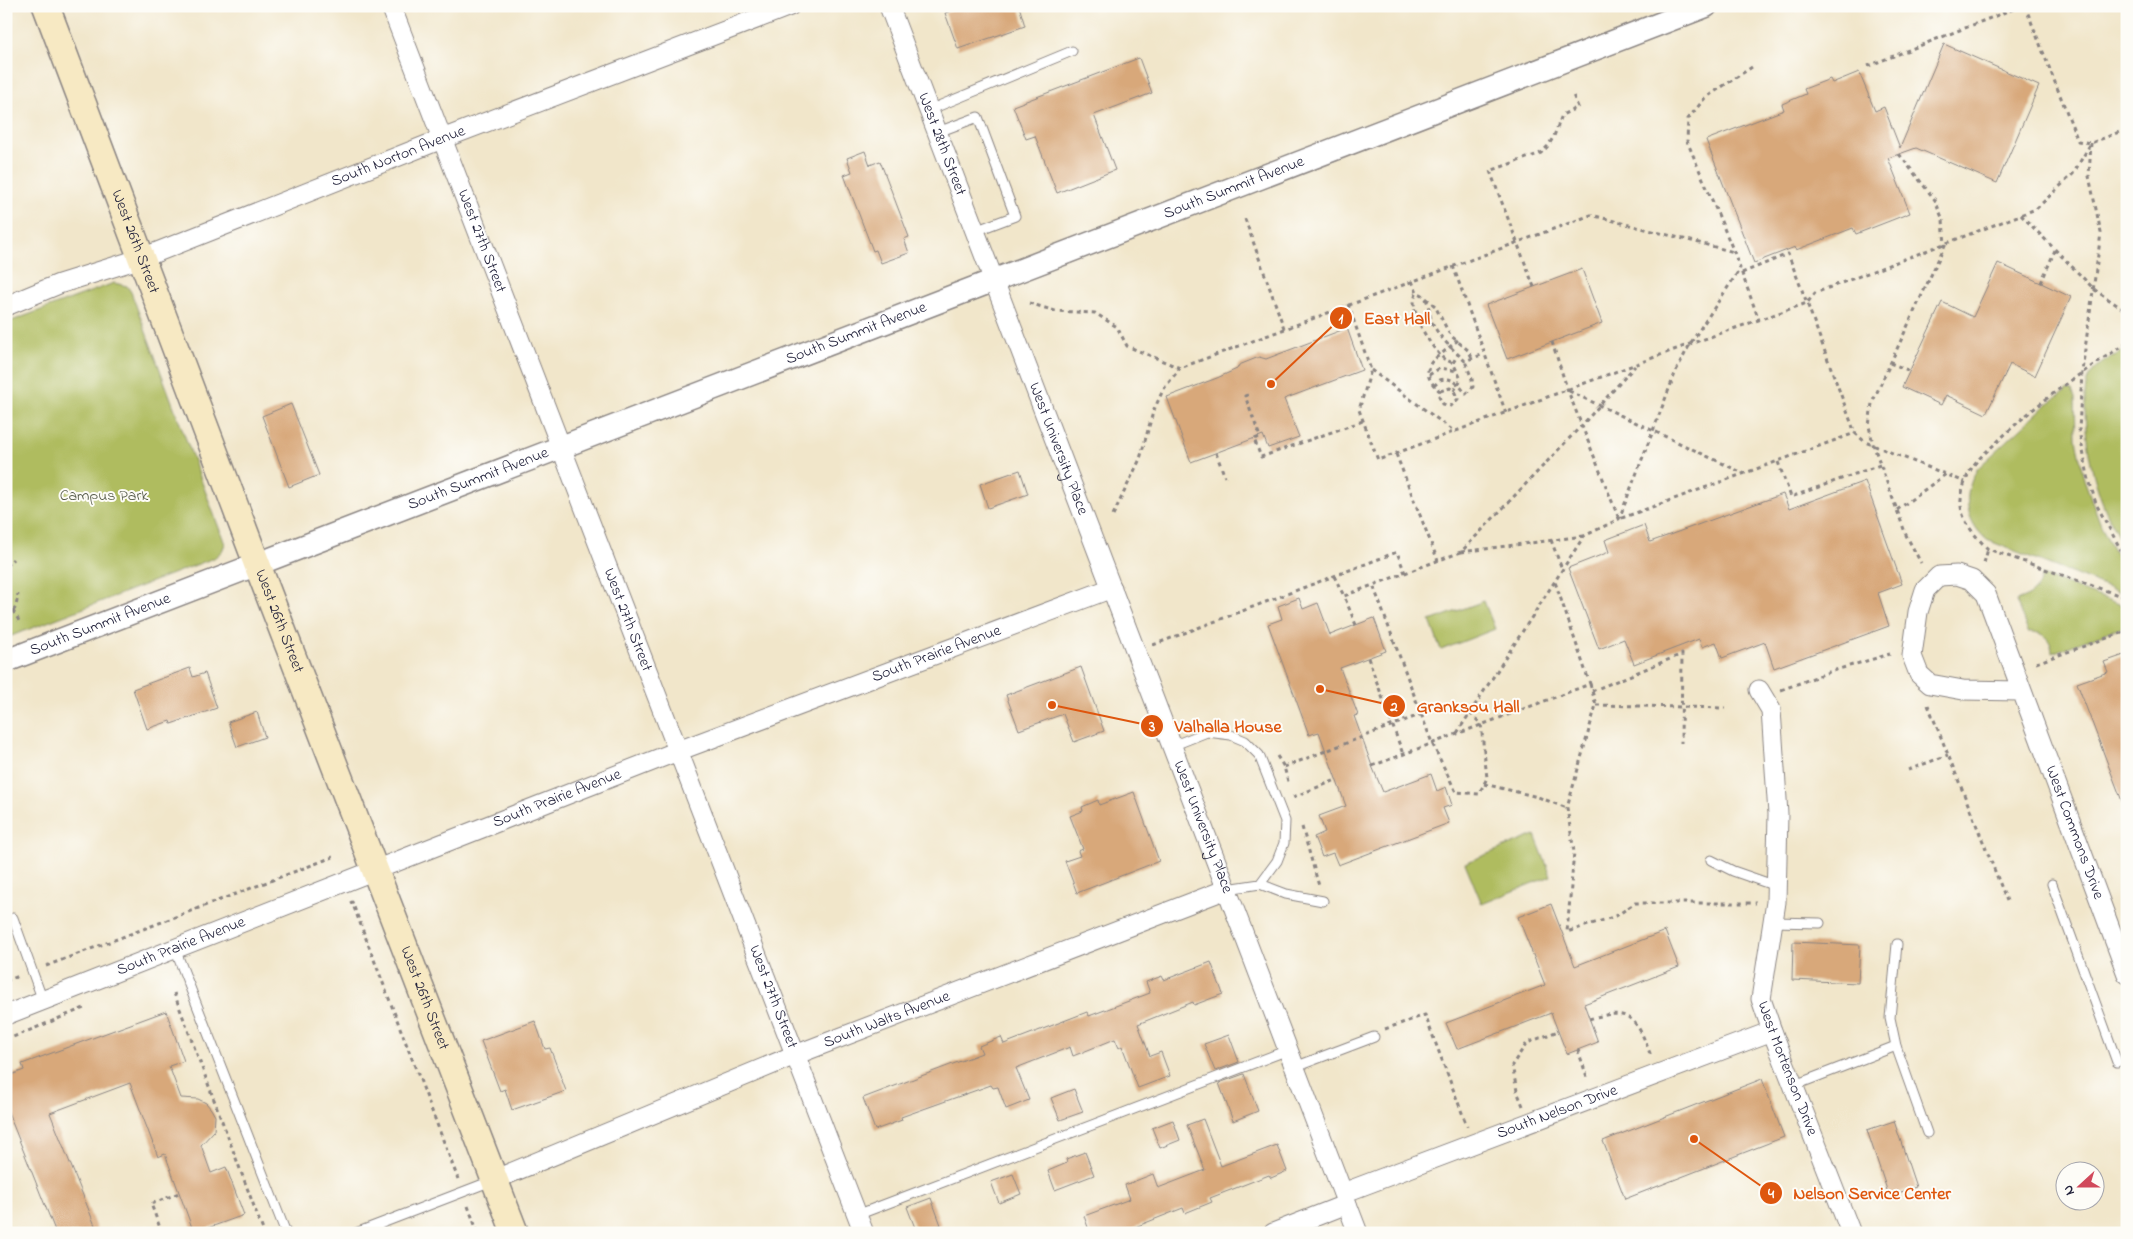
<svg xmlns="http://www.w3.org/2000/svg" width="2133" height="1239" font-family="'Indie Flower',sans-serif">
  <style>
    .green { fill: #afbc5e; stroke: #686f4c }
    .building { fill: #d8a87a }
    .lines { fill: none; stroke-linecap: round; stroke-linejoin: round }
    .service-casing { stroke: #8a8482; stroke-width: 11 }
    .minor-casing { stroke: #8a8482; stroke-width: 21 }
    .tertiary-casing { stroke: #8a8482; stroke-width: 25 }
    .secondary-casing { stroke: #8a8482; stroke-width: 29 }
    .path { stroke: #8a8482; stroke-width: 3; stroke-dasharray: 4 4; stroke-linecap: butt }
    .service { stroke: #fff; stroke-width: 9 }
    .minor { stroke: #fff; stroke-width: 19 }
    .tertiary { stroke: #fff; stroke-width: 22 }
    .secondary { stroke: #f7e9c3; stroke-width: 26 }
    .labels { text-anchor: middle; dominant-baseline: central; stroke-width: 4; stroke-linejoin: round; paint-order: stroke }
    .street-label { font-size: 16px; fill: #22223b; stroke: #fdfcf7 }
    .park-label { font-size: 16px; fill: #535847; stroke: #fdfcf7 }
    .leader { fill: none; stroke: #de560e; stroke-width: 2 }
    .callout-dot { fill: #de560e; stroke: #fdfcf7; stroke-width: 2 }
    .mark-label { font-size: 15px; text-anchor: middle; font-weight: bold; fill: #fff }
    .callout-label { font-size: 18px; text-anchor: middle; font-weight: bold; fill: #de560e; stroke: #fdfcf7; stroke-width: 4; stroke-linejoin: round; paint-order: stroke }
  </style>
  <rect width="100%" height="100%" fill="#fdfcf7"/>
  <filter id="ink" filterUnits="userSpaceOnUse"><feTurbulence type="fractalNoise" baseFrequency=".02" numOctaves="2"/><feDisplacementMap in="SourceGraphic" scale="10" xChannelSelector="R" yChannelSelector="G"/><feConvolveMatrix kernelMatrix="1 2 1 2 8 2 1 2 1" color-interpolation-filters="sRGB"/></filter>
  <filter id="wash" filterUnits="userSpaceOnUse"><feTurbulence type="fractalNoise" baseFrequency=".0096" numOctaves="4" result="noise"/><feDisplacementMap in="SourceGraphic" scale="20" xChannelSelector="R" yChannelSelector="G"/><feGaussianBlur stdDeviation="1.12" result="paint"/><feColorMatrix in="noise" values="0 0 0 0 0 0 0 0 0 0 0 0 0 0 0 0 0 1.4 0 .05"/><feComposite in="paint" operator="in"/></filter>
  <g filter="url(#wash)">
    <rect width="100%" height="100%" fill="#f1e6ca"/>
    <g class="green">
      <path d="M114,283l13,3 4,6 94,252 -3,7 -8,7 -208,80v-315z"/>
      <path d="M2127,349v201c-28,-42 -41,-90 -42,-141 0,-10 -1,-25 5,-34 8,-12 24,-19 37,-26z"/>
      <path d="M2068,390l4,1 3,7 1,41 8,40 18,49 15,29 10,12v26l-140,-55c-23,-20 -25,-46 -9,-72l69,-64z"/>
      <path d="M2042,575l85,32v18l-75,28c0,-14 -10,-22 -24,-21l-12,-31c17,-6 21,-9 26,-26z"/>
      <path d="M1484,601l11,28 -54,21 -11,-29z"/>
      <path d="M1535,835l16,41 -69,28 -17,-41z"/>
    </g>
    <g id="blocks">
      <g class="building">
        <path d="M965,6h54l6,20 -67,23 -13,-36z"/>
        <path d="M1944,44l95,42 -42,97 -81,-35 -28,10 22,55 -54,21 -3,-6 -57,22 -1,-3 -41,16 -48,-123 78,-30 -2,-6 24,-10 -2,-5 26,-10 2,4 27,-11 16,39 9,-4 16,41z"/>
        <path d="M1139,58l13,35 -58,22 21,55 -58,23 -22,-57 -9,3 -13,-33z"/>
        <path d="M865,151l5,14 10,-4 29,76 -5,2 5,14 -28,10 -5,-13 -3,1 -29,-76 8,-3 -5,-14z"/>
        <path d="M1998,263l73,34 -36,79 -25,-12 -24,50 -40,-19 -5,10 -39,-18 40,-85 31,15z"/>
        <path d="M1582,269l20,54 -95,36 -21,-54z"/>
        <path d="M1347,328l15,42 -78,29 15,38 -31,11 -5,-13 -72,27 -24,-65 50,-19 20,-9 2,-4 20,-8 7,2z"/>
        <path d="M291,404l28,71 -30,12 -27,-71z"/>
        <path d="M1020,470l8,24 -40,14 -8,-24z"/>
        <path d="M1865,481l37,103 -24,9 11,33 -115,42 -9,-26 -43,16 -6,-16 -14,5 -3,-8 -65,25 -10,-25 -25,10 -31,-81 41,-16 -4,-12 39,-15 6,17 133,-48 6,15z"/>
        <path d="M1299,598l4,11 15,-6 12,32 44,-17 12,33 -46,17 18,47 -4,1 18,50 11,26 48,-18 6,17 9,-4 6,18 -9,3 6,15 -111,42 -5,-12 -11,4 -8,-20 11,-5 -6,-16 27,-10 -27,-74 -10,3 -41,-111 14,-5 -4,-13z"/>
        <path d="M2127,654v155h-2l-48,-126 31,-11 -4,-10z"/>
        <path d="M1081,667l23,64 -30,11 -11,-28 -44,16 -13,-35z"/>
        <path d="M190,668l3,9 12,-4 12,35 -46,16 -1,-3 -23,8 -14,-40z"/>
        <path d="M257,712l8,25 -28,10 -9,-25z"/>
        <path d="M1134,792l25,69 -82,32 -12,-32 15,-5 -2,-5 5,-2 -13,-33 13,-5 -1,-4 16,-7 1,5z"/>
        <path d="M1551,904l24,62 90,-35 14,36 -95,37 14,38 -31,12 -16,-41 -94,36 -11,-26 99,-38 -27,-68z"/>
        <path d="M1793,942l67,3 -2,38 -66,-3z"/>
        <path d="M1211,962l12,32 -29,11 -1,-3 -55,22 12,32 11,-4 9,24 -32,12 -16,-42 -3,2 -4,-9 -42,17 -3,-9 -54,21 13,32 -23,9 -8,-22 -5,1 -2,-3 -90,32 1,3 -27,10 -12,-32 119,-45 -3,-7 22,-9 3,7 83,-32 2,4 61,-23 -4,-11 16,-6 2,4z"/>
        <path d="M166,1011l18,50 -15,5 12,32 17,1 8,4 5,6 4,7 -1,15 -13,14 10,28 15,-6 18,48 -50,18 -29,-79 -7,3 -28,-74 -80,30 48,120h-42l-50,-126v-30l18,-7 -2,-6z"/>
        <path d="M535,1021l10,28 5,-1 16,43 -54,19 -7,-21 -5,2 -19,-50z"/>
        <path d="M1229,1035l10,27 -24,9 -11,-27z"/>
        <path d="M1244,1074l14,37 -25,10 -14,-38z"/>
        <path d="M1762,1079l22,58 -159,62 -22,-58z"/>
        <path d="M1074,1089l9,23 -23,8 -9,-22z"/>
        <path d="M1203,1119l18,47 56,-21 10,26 -16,7 -2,-3 -59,23 2,4 -27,11 -2,-5 -63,25h-30l-6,-17 46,-17 -5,-14 28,-11 5,14 47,-18 -18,-45z"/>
        <path d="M1173,1120l7,20 -20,8 -8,-20z"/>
        <path d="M1894,1121l22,66 -27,9 -22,-66z"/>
        <path d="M1085,1152l9,23 -39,15 -7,-19 19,-8 -1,-4z"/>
        <path d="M1013,1174l8,20 -22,9 -8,-21z"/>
        <path d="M931,1198l10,27 -24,8 -10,-26z"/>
      </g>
    </g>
  </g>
  <g filter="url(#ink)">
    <use href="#blocks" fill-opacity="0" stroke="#8a8482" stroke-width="1"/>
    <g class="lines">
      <defs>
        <g id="service">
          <path d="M929,110l143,-59"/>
          <path d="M938,132l40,-15 37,99 -40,15"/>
          <path d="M1172,746l35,-14 24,3 14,6 14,14 26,66 -1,22 -7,18 -17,23 -33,5"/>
          <path d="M1711,860l22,11 43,15"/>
          <path d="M1260,884l26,10 37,7"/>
          <path d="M2052,884l65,178"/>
          <path d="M13,918l30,83"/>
          <path d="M1773,922l47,1"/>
          <path d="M1897,944l-7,74 6,28 31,87"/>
          <path d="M175,949l111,284"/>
          <path d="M1295,1067l79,-30"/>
          <path d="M1795,1085l101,-39"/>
          <path d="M857,1215l431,-165"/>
          <path d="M356,1233l138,-53"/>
        </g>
        <g id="minor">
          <path id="s1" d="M391,6l473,1227"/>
          <path id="s2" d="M889,6l469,1227"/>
          <path id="s3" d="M6,306l53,-22 83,-26 300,-119 348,-133"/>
          <path id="s4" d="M1759,690l12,20 7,104 -2,88 -15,97 11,32 79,202"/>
          <path id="s5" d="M2020,691l-57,-1 -33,-6 -11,-10 -7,-18 6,-44 7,-22 14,-14 18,-1 15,5 14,14 141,380"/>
          <path id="s6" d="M6,1015l672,-264 434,-163"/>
          <path id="s7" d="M496,1179l299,-124 432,-166"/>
          <path id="s8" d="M1343,1193l429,-162"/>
          <path d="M1273,1233l74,-29"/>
        </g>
        <g id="tertiary">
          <path id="s9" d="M6,661l1700,-655"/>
        </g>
        <g id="secondary">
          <path id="s10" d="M46,6l211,558 258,669"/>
        </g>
      </defs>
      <use href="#service" class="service-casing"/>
      <use href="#minor" class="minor-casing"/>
      <use href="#tertiary" class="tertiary-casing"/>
      <use href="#secondary" class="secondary-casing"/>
      <g class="path">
        <path d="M2025,6l53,135 13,2 36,-14"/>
        <path d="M1868,66l153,-60"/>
        <path d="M1752,67l-47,31 -17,21 -1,22 47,111 25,68"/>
        <path d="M2091,143l-2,33 12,57 -19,138 -3,60 9,45 8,28 31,57"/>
        <path d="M1899,154l36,46 8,20 2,25 -73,158 -3,23 4,18 33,91 15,28"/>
        <path d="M2021,215l74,75 32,22"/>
        <path d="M1245,219l39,109"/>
        <path d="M1453,266l53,147"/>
        <path d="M1742,273l46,-19 19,49 8,-10 221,-84 37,-35 18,-31"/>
        <path d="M1412,281l5,12"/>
        <path d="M2041,283l14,-33"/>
        <path d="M1534,287l-44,-116 51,-18 7,-7 6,-10 8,-21 16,-8 -5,-12"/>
        <path d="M1426,298l9,8 15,29 19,16 3,7"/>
        <path d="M1029,303l26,8 40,2 22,14 10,19 53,22 411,-153 143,37"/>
        <path d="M1348,304l23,66 -12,40 19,50 312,-116 117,-41 48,130 10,9 100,40"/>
        <path d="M1458,340l-18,15c-11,-11 -34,-48 -23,-62 13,1 11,19 15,29 7,16 21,27 33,39l19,-7"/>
        <path d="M1552,342l16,49 51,128 236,-86"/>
        <path d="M2127,343c-47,30 -92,61 -131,100 -9,8 -20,17 -26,28 -5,9 -8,19 -9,29 -2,19 15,37 27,49l139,49"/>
        <path d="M1890,363l20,8"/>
        <path d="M1371,370l84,62"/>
        <path d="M1429,375l11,-7 18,3"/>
        <path d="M1434,386l6,-6c13,-4 19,5 26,14l7,-7 -1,-8 -7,-18"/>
        <path d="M1440,391l10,-3 4,3 4,8 -7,7 -8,-2 -4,-7 1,-6c-15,-12 -17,-26 0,-36l4,4 9,4"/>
        <path d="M1454,391l7,-12 -8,-16 5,-9"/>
        <path d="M1569,391l176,83"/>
        <path d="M1248,395l-3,1 15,41 -6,2 7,18 102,-36"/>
        <path d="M1216,453l9,24"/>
        <path d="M1396,454l42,107"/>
        <path d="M1778,462l13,35 89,-32"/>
        <path d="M1897,510l49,-36"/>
        <path d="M1113,515l27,-56 13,-47 10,-22 17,-22"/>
        <path d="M1551,540l11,29"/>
        <path d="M1461,552l123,-16"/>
        <path d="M1984,563l4,-14"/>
        <path d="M6,566l7,-7"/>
        <path d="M1334,576l10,20"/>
        <path d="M6,606l7,5 8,13"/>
        <path d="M13,611l3,-4 2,-13"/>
        <path d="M1356,625l-12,-29 29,-11"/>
        <path d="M1153,645l244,-93 8,21"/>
        <path d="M1368,658l35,96"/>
        <path d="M2036,663l91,-32"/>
        <path d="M1590,684l6,21 -29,103 7,44 -7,80 49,-16 19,-13h121"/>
        <path d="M1781,690l48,-18 61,-18"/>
        <path d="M1592,691l90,-37 -1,89"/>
        <path d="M1596,705l129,3"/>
        <path d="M1928,705l79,196"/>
        <path d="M1470,713l11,11 6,54 -8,16 -23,-2 -24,-49 -59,-158 88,-33 121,-127 53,-59"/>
        <path d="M1457,733l127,-197 35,-17 57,-148 14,-27 50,-75"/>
        <path d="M1277,756l7,11 5,18"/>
        <path d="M1372,766l218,-82 -35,-102"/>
        <path d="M1284,767l138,-53"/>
        <path d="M1908,770l40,-15"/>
        <path d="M1484,784l54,13 29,11"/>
        <path d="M1293,797l43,-17"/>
        <path d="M1302,827l17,59"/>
        <path d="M350,903l2,-1 106,277"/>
        <path d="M46,966l287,-109"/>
        <path d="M6,981l13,-5"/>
        <path d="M174,993l90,240"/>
        <path d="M1589,1019c43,-13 48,1 62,37"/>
        <path d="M1385,1029l40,-14 42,111"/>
        <path d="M6,1040l78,-32"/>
        <path d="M1578,1050l10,30"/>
        <path d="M6,1054l7,20"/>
        <path d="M1523,1106l-6,-15 -5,-26 15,-22 31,-12"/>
        <path d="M468,1206l10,27"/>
        <path d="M162,1233l-11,-29 28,-11"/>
      </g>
      <use href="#service" class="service"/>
      <use href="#minor" class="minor"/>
      <use href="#tertiary" class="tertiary"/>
      <use href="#secondary" class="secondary"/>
    </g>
  </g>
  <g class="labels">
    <g class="street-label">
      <text stroke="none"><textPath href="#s2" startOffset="148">West 28th Street</textPath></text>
      <text stroke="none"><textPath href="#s3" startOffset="420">South Norton Avenue</textPath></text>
      <text stroke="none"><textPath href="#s9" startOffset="1316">South Summit Avenue</textPath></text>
      <text stroke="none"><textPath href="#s10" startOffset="252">West 26th Street</textPath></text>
      <text stroke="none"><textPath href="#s1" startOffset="252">West 27th Street</textPath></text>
      <text stroke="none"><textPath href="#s9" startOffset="911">South Summit Avenue</textPath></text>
      <text stroke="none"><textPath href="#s2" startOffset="474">West University Place</textPath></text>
      <text stroke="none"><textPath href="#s9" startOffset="506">South Summit Avenue</textPath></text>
      <text stroke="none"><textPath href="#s10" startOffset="658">West 26th Street</textPath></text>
      <text stroke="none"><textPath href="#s1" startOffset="658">West 27th Street</textPath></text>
      <text stroke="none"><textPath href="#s9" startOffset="101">South Summit Avenue</textPath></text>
      <text stroke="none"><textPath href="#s6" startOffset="998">South Prairie Avenue</textPath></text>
      <text stroke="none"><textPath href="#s6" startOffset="592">South Prairie Avenue</textPath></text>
      <text stroke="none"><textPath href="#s2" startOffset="879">West University Place</textPath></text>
      <text stroke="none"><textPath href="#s5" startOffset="520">West Commons Drive</textPath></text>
      <text stroke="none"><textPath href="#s6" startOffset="188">South Prairie Avenue</textPath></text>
      <text stroke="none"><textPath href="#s1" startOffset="1062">West 27th Street</textPath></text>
      <text stroke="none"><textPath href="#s10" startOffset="1062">West 26th Street</textPath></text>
      <text stroke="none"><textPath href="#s7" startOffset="422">South Walts Avenue</textPath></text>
      <text stroke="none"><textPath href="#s4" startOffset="388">West Mortenson Drive</textPath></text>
      <text stroke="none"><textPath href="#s8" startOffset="229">South Nelson Drive</textPath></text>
    </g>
    <g class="park-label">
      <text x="104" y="496">Campus Park</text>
    </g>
  </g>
  <path class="leader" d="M1271 384L1341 318M1320 689L1394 706M1052 705L1152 726M1694 1139L1771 1193"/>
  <g class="callout-dot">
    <circle cx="1271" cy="384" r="5"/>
    <circle cx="1320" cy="689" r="5"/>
    <circle cx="1052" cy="705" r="5"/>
    <circle cx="1694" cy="1139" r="5"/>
    <circle cx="1341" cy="318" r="12"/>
    <circle cx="1394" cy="706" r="12"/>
    <circle cx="1152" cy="726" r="12"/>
    <circle cx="1771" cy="1193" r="12"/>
  </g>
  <g class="mark-label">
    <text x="1341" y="323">1</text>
    <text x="1394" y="711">2</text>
    <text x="1152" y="731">3</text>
    <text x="1771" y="1198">4</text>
  </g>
  <g class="callout-label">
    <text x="1397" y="324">East Hall</text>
    <text x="1468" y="712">Granksou Hall</text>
    <text x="1228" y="732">Valhalla House</text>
    <text x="1872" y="1199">Nelson Service Center</text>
  </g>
  <rect width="2133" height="1239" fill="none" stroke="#fdfcf7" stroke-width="25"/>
  <g transform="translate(2080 1186) rotate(249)"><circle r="24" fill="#fdfcf7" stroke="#a5a5ac"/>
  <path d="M0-4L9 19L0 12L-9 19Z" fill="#d1495b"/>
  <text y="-8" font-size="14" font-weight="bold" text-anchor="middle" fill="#22223b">N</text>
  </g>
</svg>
